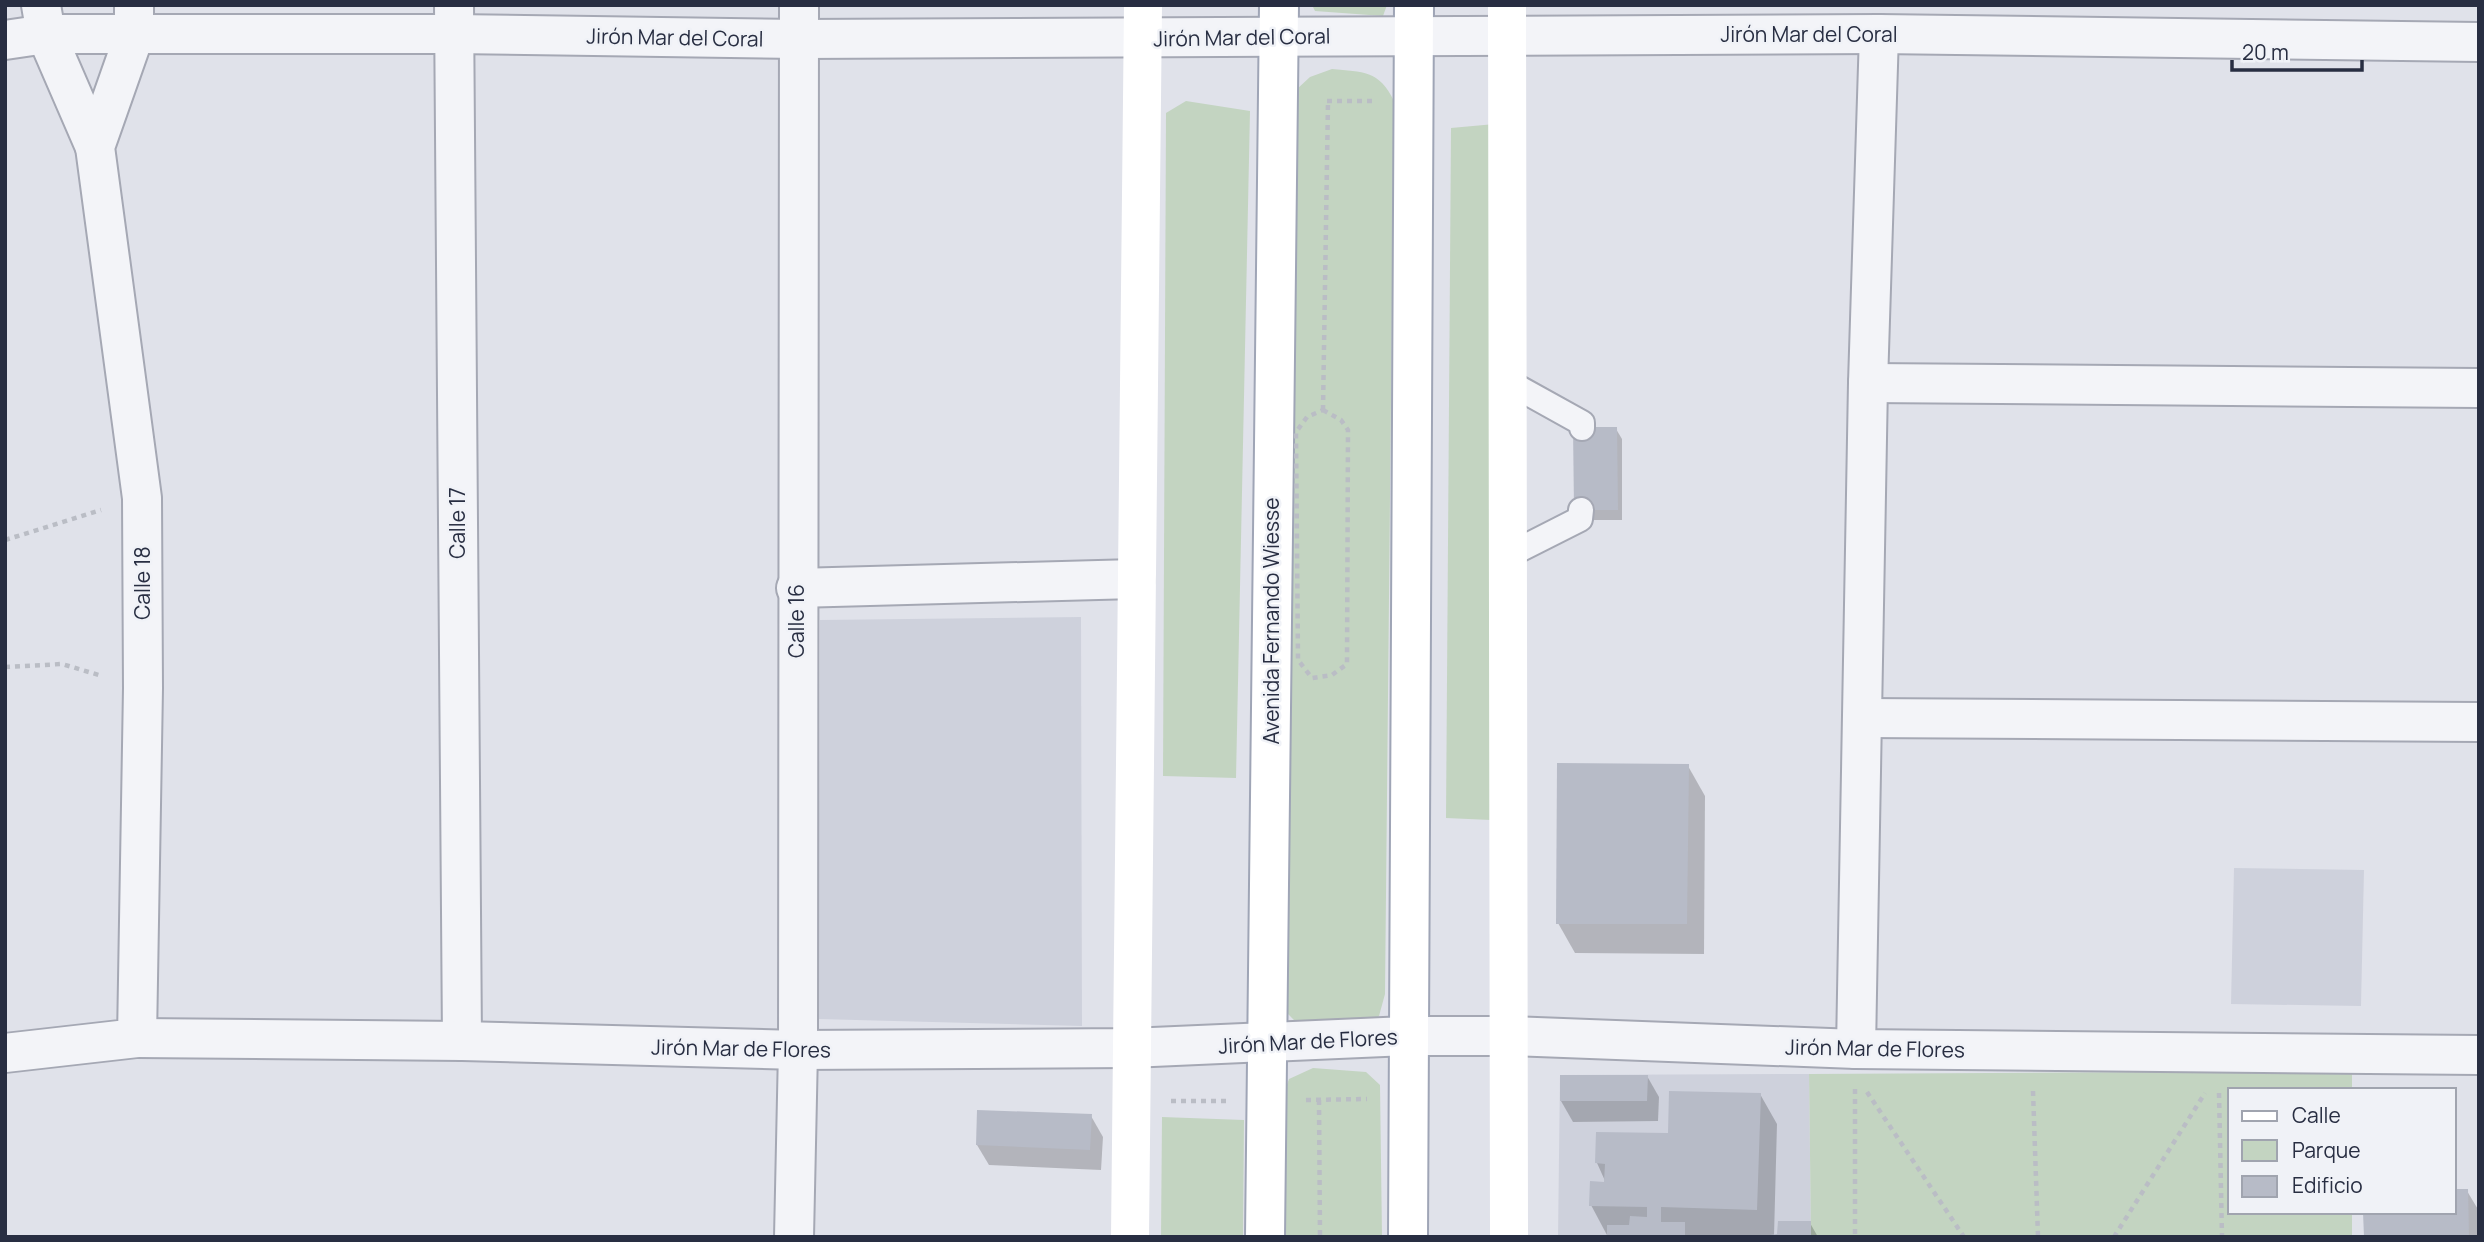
<svg xmlns="http://www.w3.org/2000/svg" width="2484" height="1242" font-family="Manrope,sans-serif">
  <style>
    .built { fill: #ced1dc }
    .green { fill: #c3d4c1 }
    .shadow { fill: #0003 }
    .building { fill: #b7bbc7 }
    .lines { fill: none; stroke-linecap: round; stroke-linejoin: round }
    .service-casing { stroke: #a5a8b4; stroke-width: 28 }
    .minor-casing { stroke: #a5a8b4; stroke-width: 42 }
    .tertiary-casing { stroke: #a5a8b4; stroke-width: 42 }
    .primary-casing { stroke: #9fa5b6; stroke-width: 42 }
    .path { stroke: #babdc5; stroke-width: 4.5; stroke-dasharray: 5 5; stroke-linecap: butt }
    .service { stroke: #f3f4f8; stroke-width: 24 }
    .minor { stroke: #f3f4f8; stroke-width: 38 }
    .tertiary { stroke: #f3f4f8; stroke-width: 38 }
    .secondary { stroke: #fff; stroke-width: 38 }
    .primary { stroke: #fff; stroke-width: 38 }
    .labels { text-anchor: middle; dominant-baseline: central; stroke-width: 5; stroke-linejoin: round; paint-order: stroke }
    .street-label { font-size: 21px; fill: #282e42; stroke: #f0f2f7 }
  </style>
  <rect width="100%" height="100%" fill="#e0e2ea"/>
  <g class="built">
    <path d="M1081,617l1,409 -264,-7 2,-399z"/>
    <path d="M2234,868l130,2 -3,136 -130,-2z"/>
    <path d="M1809,1074l2,163h-253l2,-162z"/>
  </g>
  <g class="green">
    <path d="M1312,5h75l-4,11 -68,-5z"/>
    <path d="M1332,69c31,3 47,1 62,32l-9,893 -6,22 -11,9 -66,3 -14,-14 -5,-16 13,-908 14,-13z"/>
    <path d="M1186,101l64,10 -14,667 -73,-2 3,-663z"/>
    <path d="M1495,124l-4,696 -45,-2 5,-690z"/>
    <path d="M1313,1068l53,4 14,13 2,152h-102l1,-136 8,-22z"/>
    <path d="M2352,1071v19h-122v122h122v25h-541l-2,-163z"/>
    <path d="M1162,1117l82,3 -1,117h-82z"/>
  </g>
  <g class="shadow">
    <path d="M1616,429l6,10v81h-41z"/>
    <path d="M1688,766l17,30 -1,158 -129,-1 -17,-30z"/>
    <path d="M1647,1076l12,21 -1,24 -85,1 -12,-21z"/>
    <path d="M1760,1094l17,30 -3,112 36,-13 8,14h-210l-17,-32 15,-22 -9,-20z"/>
    <path d="M1091,1116l12,21 -2,33 -112,-5 -12,-20z"/>
    <path d="M2467,1191l12,20v26h-113l88,-25z"/>
  </g>
  <g class="building">
    <path d="M1573,427h44l1,83h-44z"/>
    <path d="M1557,763l132,1 -2,160h-131z"/>
    <path d="M1560,1075h88l-1,26h-87z"/>
    <path d="M1669,1091l92,2 -4,117 -96,-3v15h24v15h-78v-12h22l1,-9 17,1v-10l-58,-1 1,-25 14,1 1,-18 -10,-1 1,-31 72,1z"/>
    <path d="M977,1110l115,4 -2,36 -114,-5z"/>
    <path d="M2454,1189h14l1,48h-105l-1,-25h91z"/>
    <path d="M1778,1221h33v16h-53l19,-3z"/>
  </g>
  <g class="lines">
    <defs>
      <g id="service">
        <path d="M1508,382l74,41v5"/>
        <path d="M1509,555l71,-36 1,-9"/>
      </g>
      <g id="minor">
        <path d="M41,5l5,29 49,113"/>
        <path d="M454,5l8,1036"/>
        <path d="M5,40l41,-6h407l346,5 1080,-5 600,8"/>
        <path d="M1868,383l611,5"/>
        <path d="M796,588l339,-9"/>
        <path d="M1864,718l615,4"/>
        <path d="M137,1038l325,3 336,9 332,-2 277,-12"/>
        <path d="M1856,1049l12,-666 11,-349"/>
        <path d="M5,1053l132,-15 6,-350 -1,-190 -47,-351 39,-111v-31"/>
        <path d="M794,1237l4,-187 1,-1045"/>
      </g>
      <path id="tertiary" d="M1407,1036h103l346,13 623,6"/>
      <g id="primary">
        <path d="M1265,1237l14,-1232"/>
        <path d="M1408,1237l6,-1232"/>
      </g>
    </defs>
    <use href="#service" class="service-casing"/>
    <use href="#minor" class="minor-casing"/>
    <use href="#tertiary" class="tertiary-casing"/>
    <use href="#primary" class="primary-casing"/>
    <g class="path">
      <path d="M1327,101h47"/>
      <path d="M1323,410l18,10 7,10 -1,234 -15,11 -20,3 -14,-18 -2,-228 11,-15z"/>
      <path d="M1323,410l5,-309"/>
      <path d="M5,540l96,-30"/>
      <path d="M5,667l57,-3 40,12"/>
      <path d="M1855,1089v148"/>
      <path d="M2033,1091l5,146"/>
      <path d="M1867,1092l97,145"/>
      <path d="M2219,1093l3,144"/>
      <path d="M1306,1100l61,-1"/>
      <path d="M1319,1100l1,137"/>
      <path d="M1171,1101h55"/>
      <path d="M2114,1237l91,-144"/>
    </g>
    <use href="#service" class="service"/>
    <use href="#minor" class="minor"/>
    <use href="#tertiary" class="tertiary"/>
    <g class="secondary">
      <path d="M1507,5l2,1232"/>
      <path d="M1130,1237l13,-1232"/>
    </g>
    <use href="#primary" class="primary"/>
  </g>
  <g class="labels">
    <g class="street-label">
      <text x="1809" y="34">Jirón Mar del Coral</text>
      <text transform="translate(675 37) rotate(1)">Jirón Mar del Coral</text>
      <text transform="translate(1242 37) rotate(-1)">Jirón Mar del Coral</text>
      <text transform="translate(457 523) rotate(-90)">Calle 17</text>
      <text transform="translate(142 583) rotate(-90)">Calle 18</text>
      <text transform="translate(796 621) rotate(-90)">Calle 16</text>
      <text transform="translate(1271 621) rotate(-90)">Avenida Fernando Wiesse</text>
      <text transform="translate(1308 1041) rotate(-3)">Jirón Mar de Flores</text>
      <text transform="translate(741 1048) rotate(1)">Jirón Mar de Flores</text>
      <text transform="translate(1875 1048) rotate(1)">Jirón Mar de Flores</text>
    </g>
  </g>
  <rect width="2484" height="1242" fill="none" stroke="#282e42" stroke-width="14"/>
  <rect x="2228" y="1088" width="228" height="126" fill="#f0f2f7" stroke="#a0a4af" stroke-width="2"/>
  <rect x="2242" y="1111" width="35" height="10" fill="#ffffff" stroke="#a0a4af" stroke-width="2"/>
  <text x="2292" y="1123" font-size="21" fill="#282e42">Calle</text>
  <rect x="2242" y="1140" width="35" height="21" fill="#c3d4c1" stroke="#a0a4af" stroke-width="2"/>
  <text x="2292" y="1158" font-size="21" fill="#282e42">Parque</text>
  <rect x="2242" y="1176" width="35" height="21" fill="#b7bbc7" stroke="#a0a4af" stroke-width="2"/>
  <text x="2292" y="1193" font-size="21" fill="#282e42">Edificio</text>
  <path d="M2232 60v10h130v-10" fill="none" stroke="#282e42" stroke-width="3.5"/>
  <text x="2242" y="60" font-size="21" fill="#282e42" stroke="#f0f2f7" stroke-width="5" paint-order="stroke">20 m</text>
</svg>
